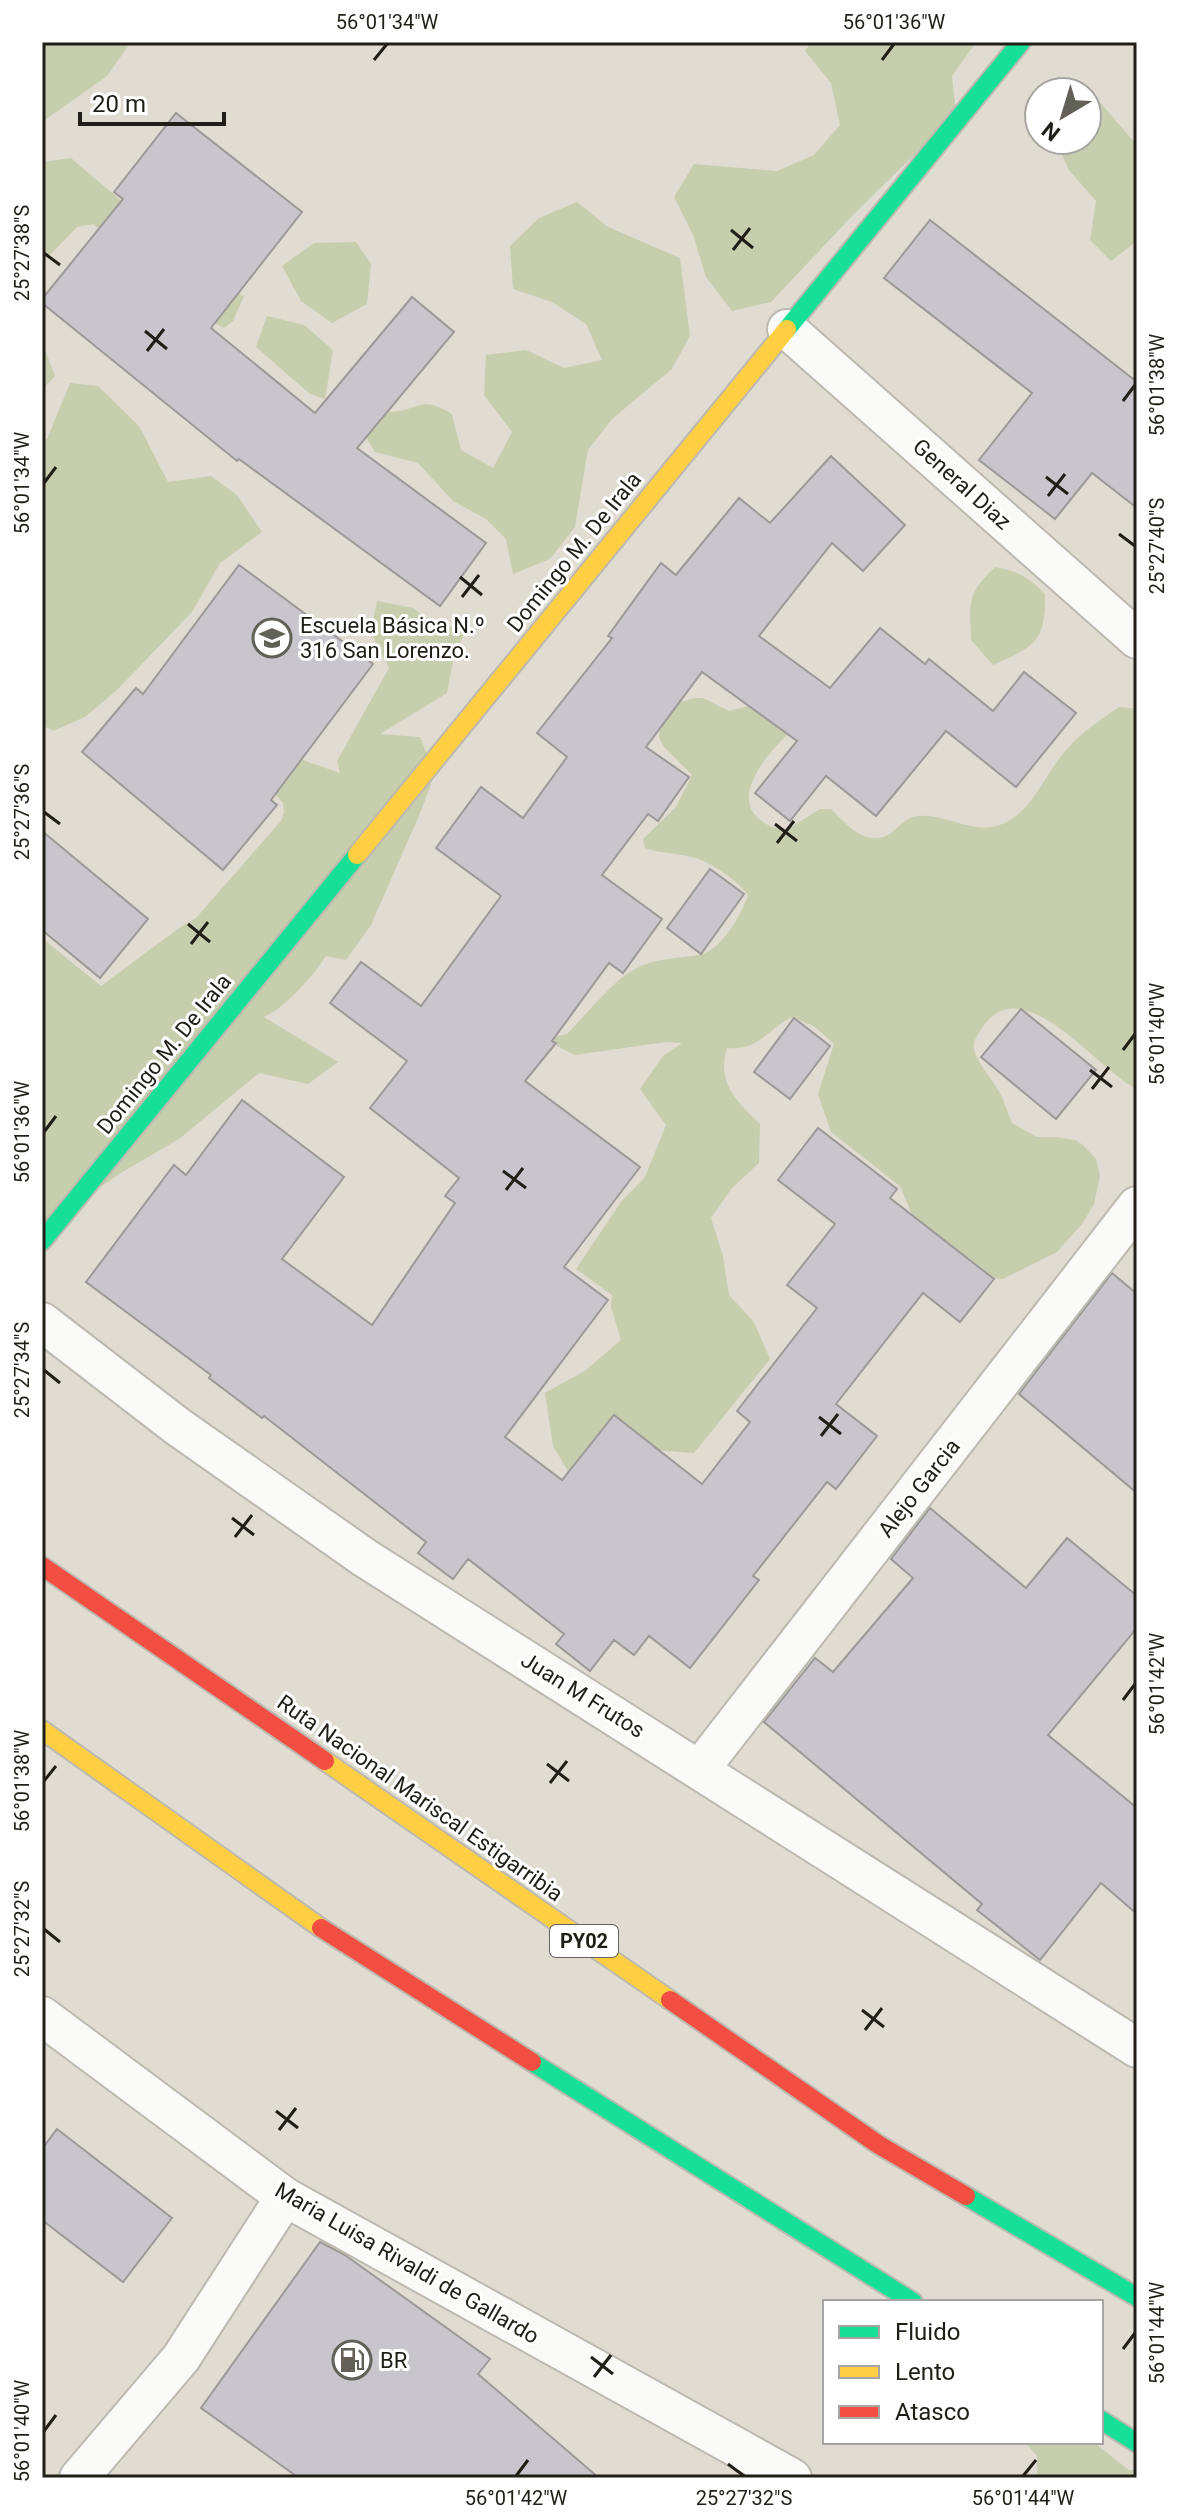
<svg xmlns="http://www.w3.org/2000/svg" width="1179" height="2520" font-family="Roboto,sans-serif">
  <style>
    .green { fill: #c6ceae }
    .building { fill: #c8c5cc; stroke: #9c9998; stroke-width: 2 }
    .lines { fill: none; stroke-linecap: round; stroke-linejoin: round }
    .street-casing { stroke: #bcb9b0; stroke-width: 42 }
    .fast-casing { stroke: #bcb9b0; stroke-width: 22 }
    .slow-casing { stroke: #bcb9b0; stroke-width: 22 }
    .jam-casing { stroke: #bcb9b0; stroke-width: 22 }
    .street { stroke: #fafaf8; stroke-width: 38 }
    .fast { stroke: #16e098; stroke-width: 18 }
    .slow { stroke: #ffcf43; stroke-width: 18 }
    .jam { stroke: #f24e42; stroke-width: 18 }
    .ticks { fill: none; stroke: #201e17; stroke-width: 3 }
    .labels { text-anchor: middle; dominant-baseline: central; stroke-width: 6; stroke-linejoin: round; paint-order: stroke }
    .shield { fill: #fff; stroke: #63625d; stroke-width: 2 }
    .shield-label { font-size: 20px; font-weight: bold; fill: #201e17 }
    .street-label { font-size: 22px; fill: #201e17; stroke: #fff }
    .poi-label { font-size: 22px; fill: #201e17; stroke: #fff; text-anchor: start }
    .neatline { fill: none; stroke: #201e17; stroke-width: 3 }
    .ticks-label { font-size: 20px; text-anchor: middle; fill: #201e17 }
  </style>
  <rect width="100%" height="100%" fill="#e0dcd2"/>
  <g class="green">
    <path d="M42,42h89l-24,34 -65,46z"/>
    <path d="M811,42h165l-24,34 4,38 -103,101 -82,87 -39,9 -26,-34 -13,-42 -19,-38 20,-33 83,7 37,-16 26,-30 -9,-42 -26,-32z"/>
    <path d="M1087,98h9l41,47v96l-26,20 -21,-21 6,-39 -27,-31 -14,-30h32z"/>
    <path d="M71,158l149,127 24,11 -11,25 -9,7 -19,-10 -112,-94 -16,3 -35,36v-101z"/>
    <path d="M577,202l31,25 72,31 10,78 -18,33 -60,50 -24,31 -13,77 -25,32 -37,15 -7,-35 -20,-20 -33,-18 -35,-38 -43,-11 -26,-43c13,1 27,3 40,3 32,-1 30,-18 63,2l9,36 32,18 19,-36 -28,-37 2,-40 40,-5 38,18 38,-8 -16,-36 -34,-22 -39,-13 -3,-43 29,-28z"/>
    <path d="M356,242l15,22 -4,40 -35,19 -31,-22 -19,-35 32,-23z"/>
    <path d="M267,316l37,9 29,25 -8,49 -15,-5 -54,-47z"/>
    <path d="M42,342l13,34 -13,14z"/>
    <path d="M70,383l28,3 41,40 29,56 43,-6 26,19 25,37 -42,31 -28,49 -76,79 -31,26 -32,14 -11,-6v-284l5,-2z"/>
    <path d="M995,567c23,4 35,11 50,27 1,48 -11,53 -52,71l-22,-25c-1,-38 -5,-45 24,-73z"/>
    <path d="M377,601l36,7 30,22 27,-10 -16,37 -7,36 -67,41 40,3 15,36 -14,38 -50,114 -25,35 -20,-4c-12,19 -41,52 -62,61l74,45 -30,22 -49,-11 -80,66 -60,35 -77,54v-290l59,48 78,-58 17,-10 85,-97 3,-9 -1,-9 -13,-14 30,-30 40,14 -3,-12 52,-93 -18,-35z"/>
    <path d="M694,698h9l26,13 20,-5 19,15 12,-22 16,28c-20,17 -67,65 -38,91 10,9 17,11 30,11l32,-20h11c14,14 34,38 57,26 9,-5 14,-15 25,-18 27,-6 51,14 78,10 39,-6 53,-53 75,-77 15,-17 35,-31 53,-43l18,2v380c-37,-16 -112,-120 -153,-64 -6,9 -13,17 -9,28 6,15 18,27 26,42 4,8 7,19 11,28l25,14h19l19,3 8,5 13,14 4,17 -6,28 -12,20 -25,28 -54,27 -19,-1 -65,-47 -19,-45 -69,-54 -13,-38 16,-50 -19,-17 -22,-10c-26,11 -32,34 -66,31 -11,34 10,54 33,76l-1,39 -27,25 -21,30 12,38 6,39 25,27 16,37 -76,94 -80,-6 -46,24 -15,-25 -8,-53 41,-23 35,-30 -10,-33 1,-12 -36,-26 45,-67 24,-25 21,-52 -26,-36 23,-33 19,-13 -16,-1 -91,13 -18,-9 -3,-9 13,-3c17,-17 47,-54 66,-64 21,-12 42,-11 65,-15 24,-4 42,-39 50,-59 -6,-13 -38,-34 -52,-38 -16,-5 -34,-4 -51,-10l-2,-9 33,-32 16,-32 -28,-28 -5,-9 1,-20 15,-14z"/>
    <path d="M1025,2442h68l36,28h8v8h-100v-22z"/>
  </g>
  <g class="building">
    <path d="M176,113l126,99 -91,116 104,85 97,-116 42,35 -97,116 129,95 -46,63 -201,-147 -2,2 -195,-158v-4l81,-100 -9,-7z"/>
    <path d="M930,220l207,162v126l-45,-35 -37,46 -76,-59 53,-67 -148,-115z"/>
    <path d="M831,456l74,69 -42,46 -31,-28 -73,93 71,52 50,-60 45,36 4,-5 64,52 31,-39 52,41 -60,74 -70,-56 -70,85 -50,-40 -36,45 -35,-28 42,-52 -95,-69 -56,75 43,30 -31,44 -10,-7 -46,61 60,44 -39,54 -14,-10 -57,78 4,2 -31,38 115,86 -76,100 44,33 -103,137 57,43 52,-65 88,69 48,-62 -13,-11 80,-103 -30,-23 48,-61 -57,-44 40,-52 79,61 -7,9 104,81 -34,43 -37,-29 -87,111 41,32 -41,53 -9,-7 -74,94 6,4 -69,88 -41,-32 -15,19 -20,-15 -24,31 -34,-27 8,-10 -96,-75 -15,20 -35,-26 8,-11 -162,-126 -2,2 -53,-40 2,-3 -125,-93 88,-117 12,10 56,-75 102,77 -62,82 90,66 83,-122 -10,-7 14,-18 -89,-70 37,-47 -77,-58 31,-41 60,44 80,-110 -65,-48 45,-61 42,31 44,-61 -30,-24 75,-95 -4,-2 53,-73 15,12 63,-77 31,25z"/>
    <path d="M239,565l134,99 -102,136 6,5 -54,65 -141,-118 54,-64 7,6z"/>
    <path d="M42,831l106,88 -48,59 -58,-48z"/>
    <path d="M710,869l34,25 -43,60 -34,-26z"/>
    <path d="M1021,1009l75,61 -40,49 -75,-62z"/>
    <path d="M794,1018l36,28 -40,53 -36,-27z"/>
    <path d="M1112,1273l25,21v199l-118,-99z"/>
    <path d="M930,1508l96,80 41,-50 70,58v32l-89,107 89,73v106l-36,-31 -61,77 -63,-50 5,-6 -218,-182 51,-64 18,14 80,-94 -22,-19z"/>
    <path d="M57,2129l115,89 -49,64 -81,-62v-71z"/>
    <path d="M320,2242l25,13 145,104 -12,15 121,104h-300l-98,-70z"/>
  </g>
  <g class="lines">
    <defs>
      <g id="street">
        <path d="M787,329l350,310"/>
        <path d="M42,1322l135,104 188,132 772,490"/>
        <path d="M700,1769l437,-563"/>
        <path d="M42,2016l243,181 507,281"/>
        <path d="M79,2478l102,-120 104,-161"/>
      </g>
      <g id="fast">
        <path d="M787,329l234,-287"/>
        <path d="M42,1241l315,-386"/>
        <path d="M532,2062l381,240"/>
        <path d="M966,2196l171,101"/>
        <path d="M1101,2420l36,23"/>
      </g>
      <g id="slow">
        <path d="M357,855l430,-526"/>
        <path d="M42,1730l279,198"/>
        <path d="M325,1761l345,239"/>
      </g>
      <g id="jam">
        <path d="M42,1566l283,195"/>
        <path d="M321,1928l211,134"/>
        <path d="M670,2000l209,145 87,51"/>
      </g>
    </defs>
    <use href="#street" class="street-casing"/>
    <use href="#fast" class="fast-casing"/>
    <use href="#slow" class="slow-casing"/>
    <use href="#jam" class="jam-casing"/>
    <use href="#street" class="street"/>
    <use href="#fast" class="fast"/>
    <use href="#slow" class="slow"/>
    <use href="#jam" class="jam"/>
  </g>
  <path class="ticks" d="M374,60l13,-16M882,60l12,-16M731,230l22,18M733,250l17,-22M44,253l16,12M145,331l22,18M147,351l17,-22M1123,401l12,-16M1046,477l22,17M44,483l12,-16M1048,496l17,-22M1119,534l16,12M460,577l22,18M462,597l17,-22M44,812l16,12M775,824l22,17M777,843l17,-22M188,924l22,18M191,944l17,-22M1123,1050l12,-16M1090,1070l22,17M1092,1089l17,-22M44,1132l12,-16M503,1171l23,17M506,1190l17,-22M44,1370l16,13M819,1417l22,17M821,1436l17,-22M232,1518l22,17M235,1537l17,-22M1123,1700l12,-16M547,1764l22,17M44,1781l12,-15M550,1783l17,-22M44,1929l16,13M862,2010l22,17M865,2030l17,-22M276,2111l22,17M279,2130l17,-22M1123,2349l12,-16M591,2357l22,17M594,2377l17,-22M44,2431l12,-16M728,2464l16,12M516,2476l12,-16M1023,2476l13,-16"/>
  <defs>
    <symbol id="school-ring" viewBox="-11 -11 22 22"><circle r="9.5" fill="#fff" stroke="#636058" stroke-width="1.5"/><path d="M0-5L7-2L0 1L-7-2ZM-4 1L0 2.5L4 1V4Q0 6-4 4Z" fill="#636058"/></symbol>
    <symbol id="fuel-ring" viewBox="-11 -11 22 22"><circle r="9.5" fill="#fff" stroke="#636058" stroke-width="1.5"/><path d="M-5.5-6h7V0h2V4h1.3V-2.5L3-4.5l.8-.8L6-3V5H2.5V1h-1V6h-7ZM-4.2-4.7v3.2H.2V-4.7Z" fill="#636058"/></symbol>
  </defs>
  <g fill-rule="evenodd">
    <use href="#school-ring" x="250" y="616" width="44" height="44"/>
    <use href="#fuel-ring" x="330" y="2338" width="44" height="44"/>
  </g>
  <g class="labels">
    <rect class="shield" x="550" y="1925" width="68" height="32" rx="6"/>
    <g class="shield-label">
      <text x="584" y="1941">PY02</text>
    </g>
    <g class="street-label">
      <text transform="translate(962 484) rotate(42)">General Diaz</text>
      <text transform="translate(574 552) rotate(-51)">Domingo M. De Irala</text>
      <text transform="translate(164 1054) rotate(-51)">Domingo M. De Irala</text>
      <text transform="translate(919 1488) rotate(-52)">Alejo Garcia</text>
      <text transform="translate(583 1695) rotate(32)">Juan M Frutos</text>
      <text transform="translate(420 1798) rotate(35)">Ruta Nacional Mariscal Estigarribia</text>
      <text transform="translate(407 2263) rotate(30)">Maria Luisa Rivaldi de Gallardo</text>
    </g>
    <g class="poi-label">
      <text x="300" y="625">Escuela Básica N.º<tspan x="300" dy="25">316 San Lorenzo.</tspan></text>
      <text x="380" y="2360">BR</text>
    </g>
  </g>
  <rect width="1179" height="2520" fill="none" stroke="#ffffff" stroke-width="88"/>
  <rect x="823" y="2300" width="280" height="144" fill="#ffffff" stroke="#a6a5a2" stroke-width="2"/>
  <rect x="839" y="2326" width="40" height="12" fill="#16e098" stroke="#a6a5a2" stroke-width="2"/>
  <text x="895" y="2340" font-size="24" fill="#201e17">Fluido</text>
  <rect x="839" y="2366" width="40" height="12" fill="#ffcf43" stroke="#a6a5a2" stroke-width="2"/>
  <text x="895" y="2380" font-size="24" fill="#201e17">Lento</text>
  <rect x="839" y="2406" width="40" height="12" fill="#f24e42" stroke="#a6a5a2" stroke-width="2"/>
  <text x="895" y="2420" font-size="24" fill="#201e17">Atasco</text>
  <g transform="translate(1063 116) rotate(218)"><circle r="38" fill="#ffffff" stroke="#a6a5a2" stroke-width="2"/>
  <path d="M0-6L14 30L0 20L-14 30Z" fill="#636058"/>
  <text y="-12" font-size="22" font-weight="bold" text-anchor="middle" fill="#201e17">N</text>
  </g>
  <path d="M80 112v12h144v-12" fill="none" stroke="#201e17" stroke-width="4"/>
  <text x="92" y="112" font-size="24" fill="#201e17" stroke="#ffffff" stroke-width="6" paint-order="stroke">20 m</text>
  <rect x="44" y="44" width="1091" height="2432" class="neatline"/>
  <g class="ticks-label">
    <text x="387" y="29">56°01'34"W</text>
    <text x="894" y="29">56°01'36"W</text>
    <text transform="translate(22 253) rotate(-90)" y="7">25°27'38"S</text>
    <text transform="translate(1157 385) rotate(-90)" y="7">56°01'38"W</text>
    <text transform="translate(22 483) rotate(-90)" y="7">56°01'34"W</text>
    <text transform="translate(1157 546) rotate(-90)" y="7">25°27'40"S</text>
    <text transform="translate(22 812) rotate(-90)" y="7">25°27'36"S</text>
    <text transform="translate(1157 1034) rotate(-90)" y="7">56°01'40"W</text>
    <text transform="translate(22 1132) rotate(-90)" y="7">56°01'36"W</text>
    <text transform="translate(22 1370) rotate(-90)" y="7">25°27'34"S</text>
    <text transform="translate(1157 1684) rotate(-90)" y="7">56°01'42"W</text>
    <text transform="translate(22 1781) rotate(-90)" y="7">56°01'38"W</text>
    <text transform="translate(22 1929) rotate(-90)" y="7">25°27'32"S</text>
    <text transform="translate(1157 2333) rotate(-90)" y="7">56°01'44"W</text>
    <text transform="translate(22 2431) rotate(-90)" y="7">56°01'40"W</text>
    <text x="516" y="2505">56°01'42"W</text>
    <text x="744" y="2505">25°27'32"S</text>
    <text x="1023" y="2505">56°01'44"W</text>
  </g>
</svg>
